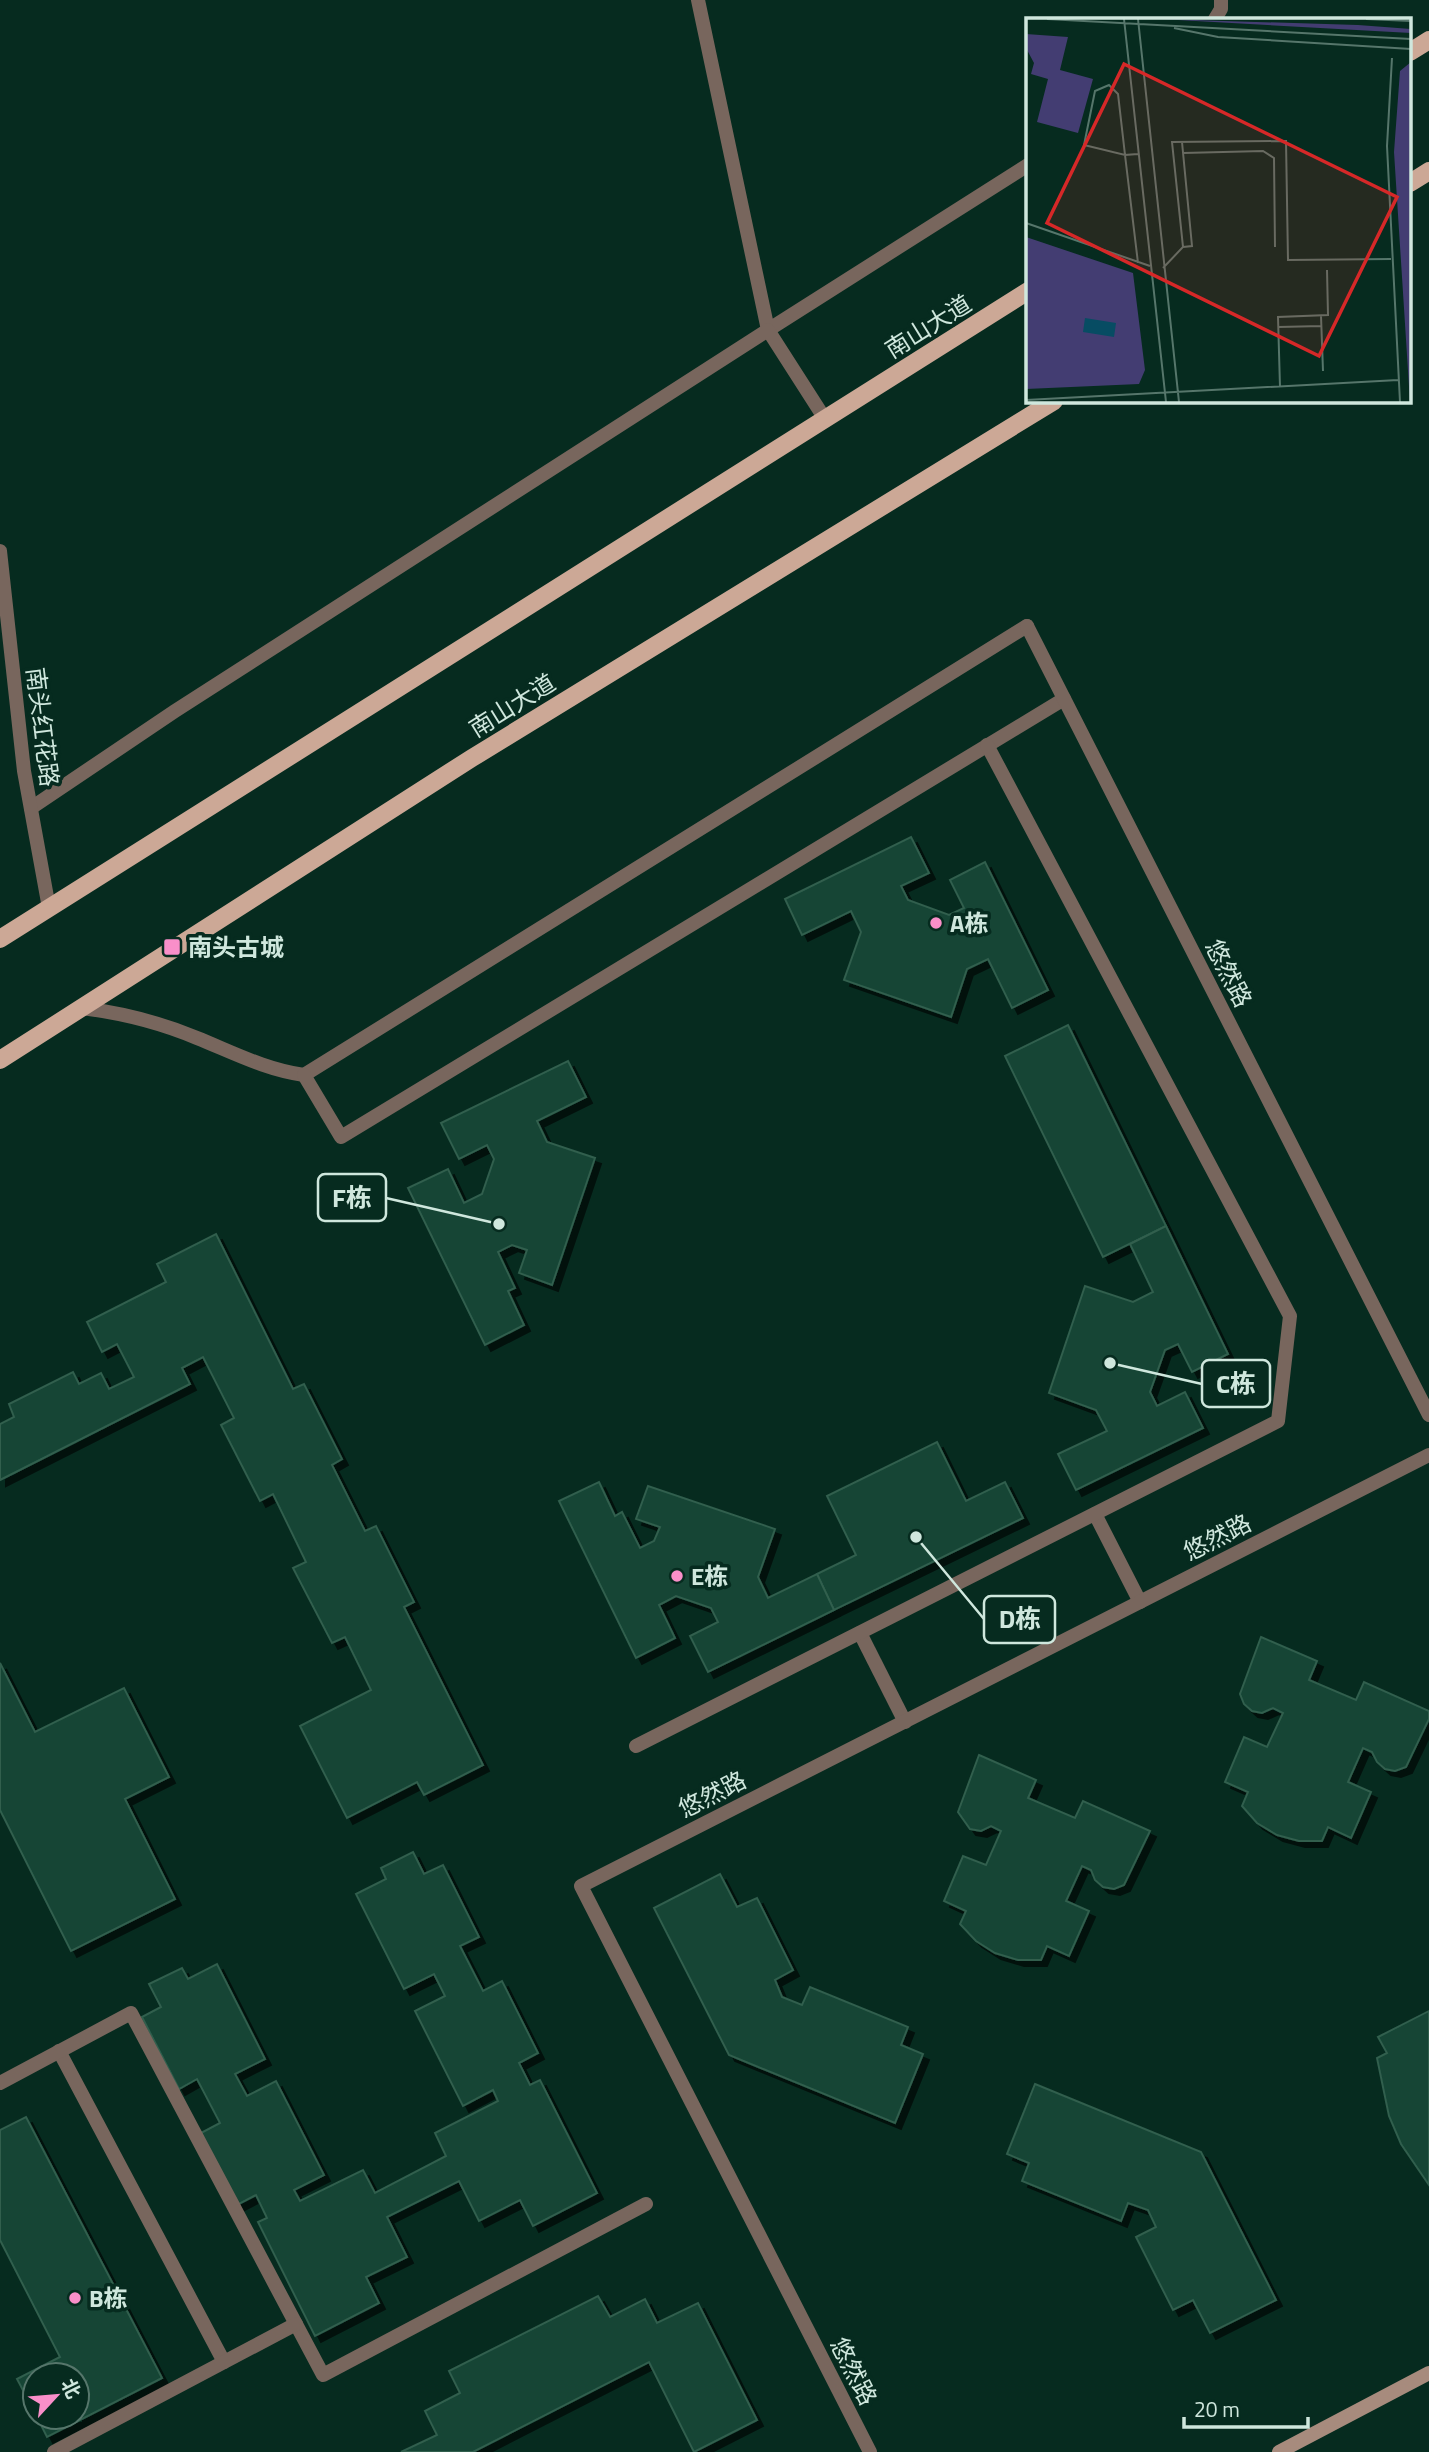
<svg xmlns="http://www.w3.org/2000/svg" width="1429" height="2452" font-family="'Titillium Web','Noto Sans SC',sans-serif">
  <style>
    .building { fill: #154535; stroke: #305e4d; stroke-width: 2; filter: url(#shadow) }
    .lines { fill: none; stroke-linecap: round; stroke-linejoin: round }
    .lane { stroke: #78665d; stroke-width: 14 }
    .street { stroke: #78665d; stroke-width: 14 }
    .secondary { stroke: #a78b7d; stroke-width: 14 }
    .primary { stroke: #cca896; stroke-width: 18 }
    .poi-dot { fill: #f98fc9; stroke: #062b1f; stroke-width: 2.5 }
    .labels { text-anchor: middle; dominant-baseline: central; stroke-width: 7; stroke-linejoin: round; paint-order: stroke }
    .street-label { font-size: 24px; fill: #cfe7dd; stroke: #062b1f }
    .poi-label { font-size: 24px; font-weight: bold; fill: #cfe7dd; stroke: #062b1f; text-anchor: start }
    .inset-road { fill: none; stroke: #56766b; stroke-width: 2 }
    .view { fill: #d62828; fill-opacity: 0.15; stroke: #d62828; stroke-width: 3.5 }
    .inset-edge { fill: none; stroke: #cfe7dd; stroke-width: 3.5 }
    .leader { fill: none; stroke: #cfe7dd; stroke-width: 2.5 }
    .callout-dot { fill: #cfe7dd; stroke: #062b1f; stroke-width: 2.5 }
    .callout { fill: #062b1f; stroke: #cfe7dd; stroke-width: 2.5 }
    .callout-label { font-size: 26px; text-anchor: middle; font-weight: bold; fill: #cfe7dd }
  </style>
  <defs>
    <filter id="shadow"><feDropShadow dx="6" dy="6" stdDeviation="0" flood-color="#0009"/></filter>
  </defs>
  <rect width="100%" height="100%" fill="#062b1f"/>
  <g class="building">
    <path d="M911,837l18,36 -28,13 7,14 41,15 15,-7 -14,-28 35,-18 63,128 -36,18 -24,-49 -21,10 -16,48 -107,-37 17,-48 -10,-21 -49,24 -17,-36z"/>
    <path d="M1068,1025l98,201 -63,31 -98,-201z"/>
    <path d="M568,1061l18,36 -49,24 10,21 48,16 -43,127 -33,-12 8,-23 -15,-5 -14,7 17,36 -7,3 16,34 -39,20 -77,-157 40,-19 16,34 18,-9 12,-35 -7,-14 -28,14 -18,-36z"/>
    <path d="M1166,1226l62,128 -36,18 -14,-28 -13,6 -15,42 7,14 28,-14 18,36 -127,62 -18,-36 49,-23 -11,-21 -47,-17 36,-107 48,16 20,-10 -23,-48z"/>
    <path d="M216,1234l77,155 11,-5 38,75 -10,6 33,66 11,-5 38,76 -10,5 79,158 -59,30 -7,-13 -70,36 -47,-92 71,-36 -26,-53 -13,6 -39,-75 13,-6 -33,-68 -13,7 -39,-76 13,-7 -31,-61 -21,11 8,16 -190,96v-56l14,-7 -5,-13 64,-32 6,12 22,-11 8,16 25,-12 -17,-33 -15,8 -15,-30 79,-40 -9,-18z"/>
    <path d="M937,1442l29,59 39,-19 18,36 -189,92 -17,-36 39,-19 -29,-59z"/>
    <path d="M599,1482l16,34 7,-4 18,36 14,-7 6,-14 -24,-8 12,-33 127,43 -17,48 10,21 49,-24 17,36 -126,62 -18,-36 28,-14 -7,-14 -35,-12 -17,9 16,33 -39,20 -77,-157z"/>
    <path d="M1261,1637l56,24 -8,19 47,20 8,-18 65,29v8l-23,48 -11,4 -10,-2 -8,-7 -5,-10 -9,-4 -15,34 23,10 -20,46 -23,-11 -6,14h-23l-22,-6 -20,-12 -15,-17 6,-14 -23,-10 19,-45 23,10 16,-34 -10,-5 -11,5 -10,-2 -8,-7 -4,-10z"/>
    <path d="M0,1663l35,69 89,-44 45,89 -44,22 50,100 -104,52 -71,-141z"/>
    <path d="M979,1755l57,25 -8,18 47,20 8,-17 67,30 -26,54 -10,4 -11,-2 -8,-7 -4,-10 -9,-4 -16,35 23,10 -20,45 -22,-10 -6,14h-23l-23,-7 -19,-12 -16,-17 6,-13 -22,-10 19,-45 23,9 15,-34 -10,-5 -10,5 -11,-2 -12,-17z"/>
    <path d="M413,1852l11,22 19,-9 36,72 -19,9 23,45 19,-10 36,72 -19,10 11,22 10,-5 57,113 -64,33 -13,-26 -41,21 -20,-40 -72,36 20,40 -41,20 13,26 -64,33 -57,-114 9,-4 -11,-23 -19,10 -36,-72 19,-10 -23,-44 -18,10 -37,-72 19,-10 -12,-23 33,-16 6,11 29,-15 48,95 -30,15 12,22 29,-15 48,94 -30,15 6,11 63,-31 12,23 71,-37 -11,-23 63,-32 -5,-11 -30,16 -48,-95 30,-15 -11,-22 -30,15 -48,-95 30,-15 -5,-11z"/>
    <path d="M720,1874l17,33 20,-9 36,72 -18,10 7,17 20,8 8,-18 98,40 -7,18 22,9 -28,69 -166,-68 -75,-147z"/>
    <path d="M1429,2011v174l-28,-41 -12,-28 -12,-58 10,-5 -9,-16z"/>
    <path d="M1035,2084l166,68 75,148 -66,33 -17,-33 -20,10 -37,-73 20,-10 -8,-17 -20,-7 -7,18 -99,-40 7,-18 -22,-9z"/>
    <path d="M26,2117l136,261 -115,59 -10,-20h40v-42h-42v38l-18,-34 43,-22 -60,-117v-110z"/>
    <path d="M598,2296l12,21 35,-18 12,24 41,-20 59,117 -63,32 -45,-90 -176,90h-72l36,-17 -12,-24 35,-18 -11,-22z"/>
  </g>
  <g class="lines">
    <g class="lane">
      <path d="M698,0l70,330 260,-165"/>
      <path d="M1215,19l6,-10v-9"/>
      <path d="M31,808l144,-97 593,-381 57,89"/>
      <path d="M82,1008c40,5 77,14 115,30 35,14 69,32 107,37l723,-449"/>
      <path d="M304,1075l37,62 723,-438"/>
      <path d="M1095,1514l45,88"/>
      <path d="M860,1633l45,89"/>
      <path d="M636,1746l642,-325 12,-105 -303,-571"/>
      <path d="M59,2051l165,311"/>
      <path d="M0,2083l131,-70 192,362 323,-171"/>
      <path d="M54,2452l242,-128"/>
    </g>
    <g class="street">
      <path d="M0,551l24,220 25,137"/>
      <path d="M1027,626l402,789"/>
      <path d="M870,2452l-289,-566 848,-431"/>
    </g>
    <path class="secondary" d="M1279,2452l150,-79"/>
    <g class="primary">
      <path d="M1410,52l19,-12"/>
      <path d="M1410,183l19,-12"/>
      <path d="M0,939l1028,-648"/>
      <path d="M0,1060l472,-302 582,-357"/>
    </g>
  </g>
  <g class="poi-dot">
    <circle cx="936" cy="923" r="7"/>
    <rect x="163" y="938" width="18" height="18" rx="3.5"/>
    <circle cx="677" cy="1576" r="7"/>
    <circle cx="75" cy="2298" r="7"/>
  </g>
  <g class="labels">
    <g class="street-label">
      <text transform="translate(928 326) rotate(-32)">南山大道</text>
      <text transform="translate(512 705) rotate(-32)">南山大道</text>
      <text transform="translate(43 727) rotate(83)">南头红花路</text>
      <text transform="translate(1229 973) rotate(63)">悠然路</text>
      <text transform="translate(1217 1537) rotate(-27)">悠然路</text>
      <text transform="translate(712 1794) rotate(-27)">悠然路</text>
      <text transform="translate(854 2371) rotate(63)">悠然路</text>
    </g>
    <g class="poi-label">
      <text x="950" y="923">A栋</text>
      <text x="188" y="947">南头古城</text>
      <text x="691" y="1576">E栋</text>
      <text x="89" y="2298">B栋</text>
    </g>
  </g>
  <g transform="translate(1026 18)">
    <rect width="385" height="385" fill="#062b1f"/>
    <path d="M134,1l198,6 53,4v4zM0,16l42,3 -8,33 33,9 -15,54 -41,-11 11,-43 -17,-5 3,-11 -8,-15zM385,44v340h-1l-16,-250 6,-81zM0,219l107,36 12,97 -6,14 -113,5z" fill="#433d72"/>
    <path d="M59,300l31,5 -2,14 -31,-5z" fill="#074c63"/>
    <path class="inset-road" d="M21,1l364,20M98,1l42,383M112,1l41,383M340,1l45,2M148,10l44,9 193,12M366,40l-5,88 13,256M83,67l9,9 7,61 -41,-10 11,-54zM156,124l10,104 -9,1M157,135l80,-2 11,7 1,89M112,136l-13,1 13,108M0,205l124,43M137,250l20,-21 -11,-105 114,-1 2,119 103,-1M295,298l2,55M252,309l44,-1M254,369l-2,-70 50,-2 -1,-45M0,382l372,-20"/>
    <path class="view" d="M98,46l273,133 -78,159 -272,-133z"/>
    <rect width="385" height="385" class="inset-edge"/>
  </g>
  <path class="leader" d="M499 1224L386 1198M1110 1363L1202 1384M916 1537L984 1619"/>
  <g class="callout-dot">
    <circle cx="499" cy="1224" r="7"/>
    <circle cx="1110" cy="1363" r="7"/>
    <circle cx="916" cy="1537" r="7"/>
  </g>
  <g class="callout">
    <rect x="318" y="1174" width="68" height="47" rx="7"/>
    <rect x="1202" y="1360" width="68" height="47" rx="7"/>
    <rect x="984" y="1596" width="71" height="47" rx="7"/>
  </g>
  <g class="callout-label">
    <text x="352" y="1207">F栋</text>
    <text x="1236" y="1393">C栋</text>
    <text x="1020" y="1628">D栋</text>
  </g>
  <g transform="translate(56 2396) rotate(64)"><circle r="33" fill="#062b1f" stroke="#56766b" stroke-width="2"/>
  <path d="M0-5L12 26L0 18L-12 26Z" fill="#f98fc9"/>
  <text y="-10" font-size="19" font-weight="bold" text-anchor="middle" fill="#cfe7dd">北</text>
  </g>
  <path d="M1184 2417v10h124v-10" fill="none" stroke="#cfe7dd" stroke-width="3.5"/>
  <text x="1194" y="2417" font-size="21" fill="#cfe7dd" stroke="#062b1f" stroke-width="5" paint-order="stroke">20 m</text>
</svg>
